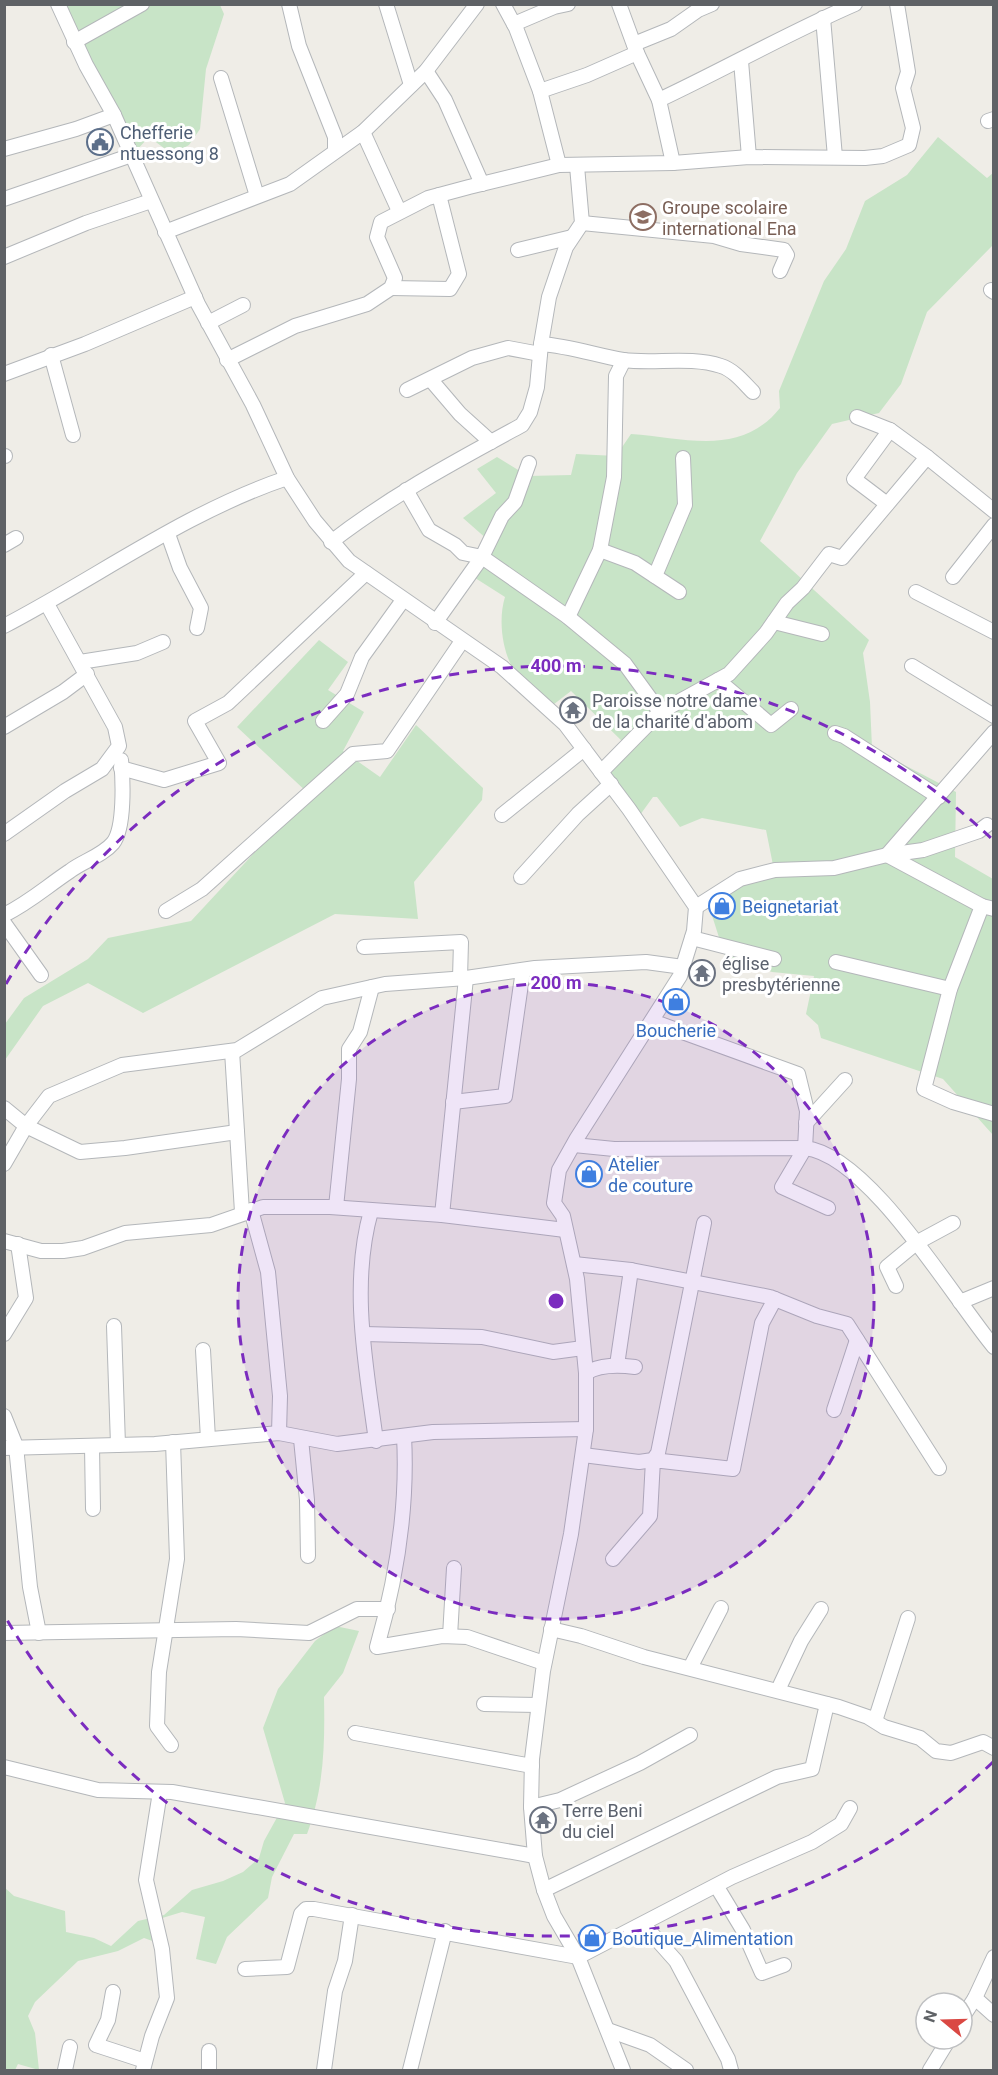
<svg xmlns="http://www.w3.org/2000/svg" width="998" height="2075" font-family="Roboto,sans-serif">
  <style>
    .green { fill: #c8e4c7 }
    .lines { fill: none; stroke-linecap: round; stroke-linejoin: round }
    .minor-casing { stroke: #b4b7ba; stroke-width: 16 }
    .minor { stroke: #fff; stroke-width: 14 }
    .ring { fill: none; stroke: #7b2cbf; stroke-width: 3; stroke-dasharray: 10 8 }
    .labels { text-anchor: middle; dominant-baseline: central; stroke-width: 6; stroke-linejoin: round; paint-order: stroke }
    .service-label { font-size: 18px; fill: #4e5e75; stroke: #fff; text-anchor: start }
    .education-label { font-size: 18px; fill: #785e54; stroke: #fff; text-anchor: start }
    .worship-label { font-size: 18px; fill: #5b616d; stroke: #fff; text-anchor: start }
    .shop-label { font-size: 18px; fill: #366cbe; stroke: #fff; text-anchor: start }
    .centre { fill: #7b2cbf; stroke: #fff; stroke-width: 3 }
    .ring-label { font-size: 18px; text-anchor: middle; font-weight: bold; fill: #7b2cbf; stroke: #fff; stroke-width: 6; stroke-linejoin: round; paint-order: stroke }
  </style>
  <rect width="100%" height="100%" fill="#efede7"/>
  <g class="green">
    <path d="M58,5h162l4,9 -18,55 -6,60 -11,16 -17,9 -23,-17 -17,18z"/>
    <path d="M938,137l49,41 6,-5v72l-66,67 -26,72 -22,29 -47,11 -35,49 -37,68 109,99 -6,13 7,49 2,46 84,44 -1,65 38,22v256l-50,-56 -122,-41 -3,-13 -12,-11 8,-38 -42,-4 -47,-16 -18,-56 67,-30 -8,-40 -64,-12 -22,9 -23,-30h-4l-13,18 -39,-43 26,-26 -56,-55 -22,17c-11,-11 -27,-24 -35,-38 -12,-19 -16,-51 -9,-73l-33,-21 16,-36 -25,-22 33,-25 -19,-24 20,-12 31,19 43,-1 5,-21 40,2 15,-22c55,4 110,23 149,-26l-1,-17 45,-110 22,-32 19,-48 42,-26z"/>
    <path d="M319,640l29,22 -20,28 36,22 -21,39 37,26 36,-52 67,63 -1,12 -68,82 4,37 -83,-5 -192,99 -55,-30 -45,23 -38,54v-36l19,-26 64,-39 20,-21 83,-17 118,-127 -72,-67z"/>
    <path d="M335,1626l24,5 -16,42 -19,24c1,48 0,91 -17,137h-13l-22,43 -4,21 -41,39 -11,27 -20,-5 9,-42 -23,-5 -23,7 -1,24 -14,-5 -26,13 -40,10 -43,41 -7,14 7,17 4,37 -21,-6 -3,6h-10l-1,-183 10,9 51,15 1,21 28,6 17,8 27,-25 26,-6 28,-25 31,-9 20,-9 16,-14 5,-17 21,-38 -22,-75 15,-39 37,-48z"/>
  </g>
  <g class="lines">
    <defs>
      <g id="minor">
        <path d="M58,4l28,61 28,50 84,189 55,101 34,73 28,43 34,40 153,106 63,57 64,85 67,98 -2,24 -14,45 -103,162 -18,32 -5,33 9,13 14,63 9,94v56l-15,105 -28,137 -11,88 -1,48 4,49 9,34 10,26 24,41 45,113"/>
        <path d="M289,4l10,42 36,91v13"/>
        <path d="M386,4l25,81"/>
        <path d="M503,4l13,24 24,63 19,74"/>
        <path d="M619,4l18,49 22,47 14,63"/>
        <path d="M823,18l12,139"/>
        <path d="M514,24l40,-17 14,-3"/>
        <path d="M74,42l68,-38"/>
        <path d="M634,44l37,-15 27,-19 14,-6"/>
        <path d="M741,61l8,96"/>
        <path d="M426,71l19,29 37,84"/>
        <path d="M221,78l36,118"/>
        <path d="M540,91l47,-16 50,-22"/>
        <path d="M659,100c66,-31 129,-67 196,-96"/>
        <path d="M988,121l6,-2"/>
        <path d="M363,132l36,79"/>
        <path d="M4,149l72,-20 38,-14"/>
        <path d="M4,199l128,-44"/>
        <path d="M582,223l132,13 27,8 43,6 3,5 -7,16"/>
        <path d="M165,232l125,-48 73,-52 63,-61 51,-67"/>
        <path d="M518,250l54,-13"/>
        <path d="M4,257l82,-34 65,-22"/>
        <path d="M391,288l59,1 9,-15 -20,-79"/>
        <path d="M991,290l3,2"/>
        <path d="M208,323l35,-18"/>
        <path d="M541,344c28,2 54,11 82,16 32,4 67,-4 98,6 13,4 23,17 32,26"/>
        <path d="M51,355l22,80"/>
        <path d="M227,360l68,-34 72,-22 24,-16 4,-10 -18,-41 4,-15 47,-24 41,-11 90,-22 114,-2 76,-6 116,1 18,-2 26,-11 4,-17 -10,-40 5,-16 -11,-68"/>
        <path d="M4,374l81,-30 110,-47"/>
        <path d="M431,380l29,34 31,28"/>
        <path d="M407,390l65,-32 36,-10 32,6"/>
        <path d="M857,417l33,13 37,27"/>
        <path d="M4,456h1"/>
        <path d="M406,490l23,40 26,15 8,8 19,4 20,-41 13,-14 14,-39"/>
        <path d="M887,504l-33,-25 36,-49"/>
        <path d="M168,534l12,34 21,40 -4,20"/>
        <path d="M331,542c61,-47 123,-80 191,-117l8,-13 7,-25 4,-43 8,-47 17,-50 16,-24 -5,-57"/>
        <path d="M4,545l12,-7"/>
        <path d="M600,550l35,13 44,29"/>
        <path d="M655,576l30,-71 -2,-47"/>
        <path d="M953,577l41,-52"/>
        <path d="M916,592l78,40"/>
        <path d="M568,617l32,-67 14,-73 2,-101 8,-16"/>
        <path d="M774,622l48,12"/>
        <path d="M435,623l47,-66 86,60 57,47 35,48"/>
        <path d="M4,626c94,-49 182,-114 283,-148"/>
        <path d="M80,662l57,-9 26,-11"/>
        <path d="M912,666l82,50"/>
        <path d="M718,680l53,45 20,-16"/>
        <path d="M323,721l24,-27 15,-37 41,-57"/>
        <path d="M4,727l59,-35 24,-18"/>
        <path d="M835,733l9,3 95,61"/>
        <path d="M121,768l43,12 55,-17 -24,-42 33,-18 138,-130"/>
        <path d="M601,772l59,-60 69,-38 37,-41 21,-30 16,-15 26,-34 13,4 85,-101 67,54"/>
        <path d="M502,815l82,-66"/>
        <path d="M4,834l61,-43 37,-22 17,-23 -4,-19 -68,-123"/>
        <path d="M887,855l107,-123"/>
        <path d="M887,855l95,51 12,3"/>
        <path d="M521,877l57,-63 33,-30"/>
        <path d="M982,906l-32,83 -26,100 29,13 41,12"/>
        <path d="M696,907l44,-28 35,-9 59,-2 53,-13 36,-5 56,-19 8,-6"/>
        <path d="M166,911l36,-22 151,-135 34,-3 75,-110"/>
        <path d="M4,915c26,-13 42,-28 66,-44 13,-10 32,-15 43,-28 12,-15 10,-64 8,-83"/>
        <path d="M4,923l37,52"/>
        <path d="M692,938l82,21"/>
        <path d="M364,947l97,-5 -1,36"/>
        <path d="M836,962l114,27"/>
        <path d="M652,1021l146,53 9,37 -2,37 -23,39 46,21"/>
        <path d="M232,1051l10,161"/>
        <path d="M453,1102l52,-6 18,-126"/>
        <path d="M4,1108l22,18 54,26 45,-4 112,-16"/>
        <path d="M806,1123l39,-43"/>
        <path d="M574,1145l40,4 191,-1c64,7 148,150 189,199"/>
        <path d="M4,1164l22,-38 23,-30 73,-31 115,-15 85,-52 63,-14 81,-6 69,-10 111,-6 37,5"/>
        <path d="M336,1207l13,-128v-30l11,-17 12,-45"/>
        <path d="M251,1210l17,62 12,124 -1,37"/>
        <path d="M371,1211c-21,74 -5,155 5,230"/>
        <path d="M442,1215l24,-237"/>
        <path d="M4,1241l37,10h22l20,-3 42,-15 86,-8 52,-18h67l112,8 123,15"/>
        <path d="M574,1264l57,6 139,27 47,19 30,8 92,144"/>
        <path d="M896,1286l-9,-19 29,-24 37,-20"/>
        <path d="M960,1302l34,-14"/>
        <path d="M114,1326l4,119"/>
        <path d="M4,1334l22,-36 -8,-54"/>
        <path d="M364,1334l118,3 71,15 30,-4"/>
        <path d="M203,1350l5,89"/>
        <path d="M617,1365l14,-95"/>
        <path d="M586,1373c14,-9 33,-8 49,-6"/>
        <path d="M834,1410l23,-70"/>
        <path d="M4,1416l12,30 14,141 9,46"/>
        <path d="M404,1436c4,73 -7,141 -27,211l65,-11 25,1 77,26"/>
        <path d="M301,1439l6,61 1,56"/>
        <path d="M92,1446l1,63"/>
        <path d="M4,1448l151,-4 124,-11 58,11 96,-12 153,-3"/>
        <path d="M583,1455l56,7 14,-2 5,-7 46,-230"/>
        <path d="M613,1559l37,-43 3,-56 80,9 29,-146 13,-24"/>
        <path d="M551,1629l30,7 63,21 195,50 29,10 16,10 36,11 16,13 15,2 32,-11 11,6"/>
        <path d="M4,1633l232,-4 73,4 48,-24h31"/>
        <path d="M450,1636l4,-68"/>
        <path d="M690,1668l31,-60"/>
        <path d="M778,1690l23,-49 20,-32"/>
        <path d="M484,1704l54,1"/>
        <path d="M875,1721l33,-103"/>
        <path d="M355,1733l177,33"/>
        <path d="M171,1745l-14,-19 2,-54 18,-113 -4,-117"/>
        <path d="M4,1767l94,23 74,2 363,64"/>
        <path d="M531,1807l29,-7 80,-37 50,-28"/>
        <path d="M717,1887l26,43 19,43 22,-8"/>
        <path d="M544,1890l233,-113 35,-8 15,-65"/>
        <path d="M644,1925l32,36 52,98 3,11"/>
        <path d="M994,1957l-19,41 19,17"/>
        <path d="M245,1969l42,-2 14,-53 5,-5h8l264,48 154,-80 80,-35 29,-18 9,-16"/>
        <path d="M113,1992l-5,28 -12,25 49,16"/>
        <path d="M962,2018l13,-20"/>
        <path d="M608,2030l42,15 36,25"/>
        <path d="M209,2051v19"/>
        <path d="M65,2070l5,-23"/>
        <path d="M143,2070l9,-34 15,-38 -5,-49 -16,-69 14,-88"/>
        <path d="M324,2070l11,-79 10,-30 7,-46"/>
        <path d="M410,2070l35,-139"/>
        <path d="M930,2070l19,-31"/>
      </g>
    </defs>
    <use href="#minor" class="minor-casing"/>
    <use href="#minor" class="minor"/>
  </g>
  <circle cx="556" cy="1301" r="318" fill="#7b2cbf" fill-opacity=".12"/>
  <g class="ring">
    <circle cx="556" cy="1301" r="318"/>
    <path d="M993 1762A635 635 0 0 1 6 1618M6 984A635 635 0 0 1 993 840"/>
  </g>
  <defs>
    <symbol id="civic-ring" viewBox="-11 -11 22 22"><circle r="9.5" fill="#fff" stroke="#5c6f8a" stroke-width="1.5"/><path d="M-.6-6.5H3V-4.5H.6V-3L4-1V1h2V6H-6V1h2V-1L-.6-3ZM-1.2 2.5V6h2.4V2.5Z" fill="#5c6f8a"/></symbol>
    <symbol id="school-ring" viewBox="-11 -11 22 22"><circle r="9.5" fill="#fff" stroke="#8d6e63" stroke-width="1.5"/><path d="M0-5L7-2L0 1L-7-2ZM-4 1L0 2.5L4 1V4Q0 6-4 4Z" fill="#8d6e63"/></symbol>
    <symbol id="temple-ring" viewBox="-11 -11 22 22"><circle r="9.5" fill="#fff" stroke="#6b7280" stroke-width="1.5"/><path d="M0-6L5-2H3V0L6.5 2.5H4V6H1.5V3h-3V6H-4V2.5H-6.5L-3 0V-2H-5Z" fill="#6b7280"/></symbol>
    <symbol id="shop-ring" viewBox="-11 -11 22 22"><circle r="9.5" fill="#fff" stroke="#3f7fe0" stroke-width="1.5"/><path d="M-5-2.5h2.3a2.7 3.5 0 0 1 5.4 0H5L5.5 6h-11ZM-1.5-2.5h3a1.5 2.3 0 0 0-3 0Z" fill="#3f7fe0"/></symbol>
  </defs>
  <g fill-rule="evenodd">
    <use href="#civic-ring" x="85" y="127" width="30" height="30"/>
    <use href="#school-ring" x="628" y="202" width="30" height="30"/>
    <use href="#temple-ring" x="558" y="695" width="30" height="30"/>
    <use href="#shop-ring" x="707" y="891" width="30" height="30"/>
    <use href="#temple-ring" x="687" y="958" width="30" height="30"/>
    <use href="#shop-ring" x="661" y="987" width="30" height="30"/>
    <use href="#shop-ring" x="574" y="1159" width="30" height="30"/>
    <use href="#temple-ring" x="528" y="1805" width="30" height="30"/>
    <use href="#shop-ring" x="577" y="1923" width="30" height="30"/>
  </g>
  <g class="labels">
    <g class="service-label">
      <text x="120" y="132">Chefferie<tspan x="120" dy="21">ntuessong 8</tspan></text>
    </g>
    <g class="education-label">
      <text x="662" y="207">Groupe scolaire<tspan x="662" dy="21">international Ena</tspan></text>
    </g>
    <g class="worship-label">
      <text x="592" y="700">Paroisse notre dame<tspan x="592" dy="21">de la charité d'abom</tspan></text>
      <text x="722" y="963">église<tspan x="722" dy="21">presbytérienne</tspan></text>
      <text x="562" y="1810">Terre Beni<tspan x="562" dy="21">du ciel</tspan></text>
    </g>
    <g class="shop-label">
      <text x="742" y="906">Beignetariat</text>
      <text x="676" y="1030" text-anchor="middle">Boucherie</text>
      <text x="608" y="1164">Atelier<tspan x="608" dy="21">de couture</tspan></text>
      <text x="612" y="1938">Boutique_Alimentation</text>
    </g>
  </g>
  <circle cx="556" cy="1301" r="9" class="centre"/>
  <g class="ring-label">
    <text x="556" y="672">400 m</text>
    <text x="556" y="989">200 m</text>
  </g>
  <rect width="998" height="2075" fill="none" stroke="#5f6266" stroke-width="12"/>
  <g transform="translate(944 2021) rotate(289)"><circle r="28" fill="#ffffff" stroke="#bfc0c2" stroke-width="1.5"/>
  <path d="M0-4.5L10 22L0 15L-10 22Z" fill="#da4843"/>
  <text y="-9" font-size="16" font-weight="bold" text-anchor="middle" fill="#5f6266">N</text>
  </g>
</svg>
